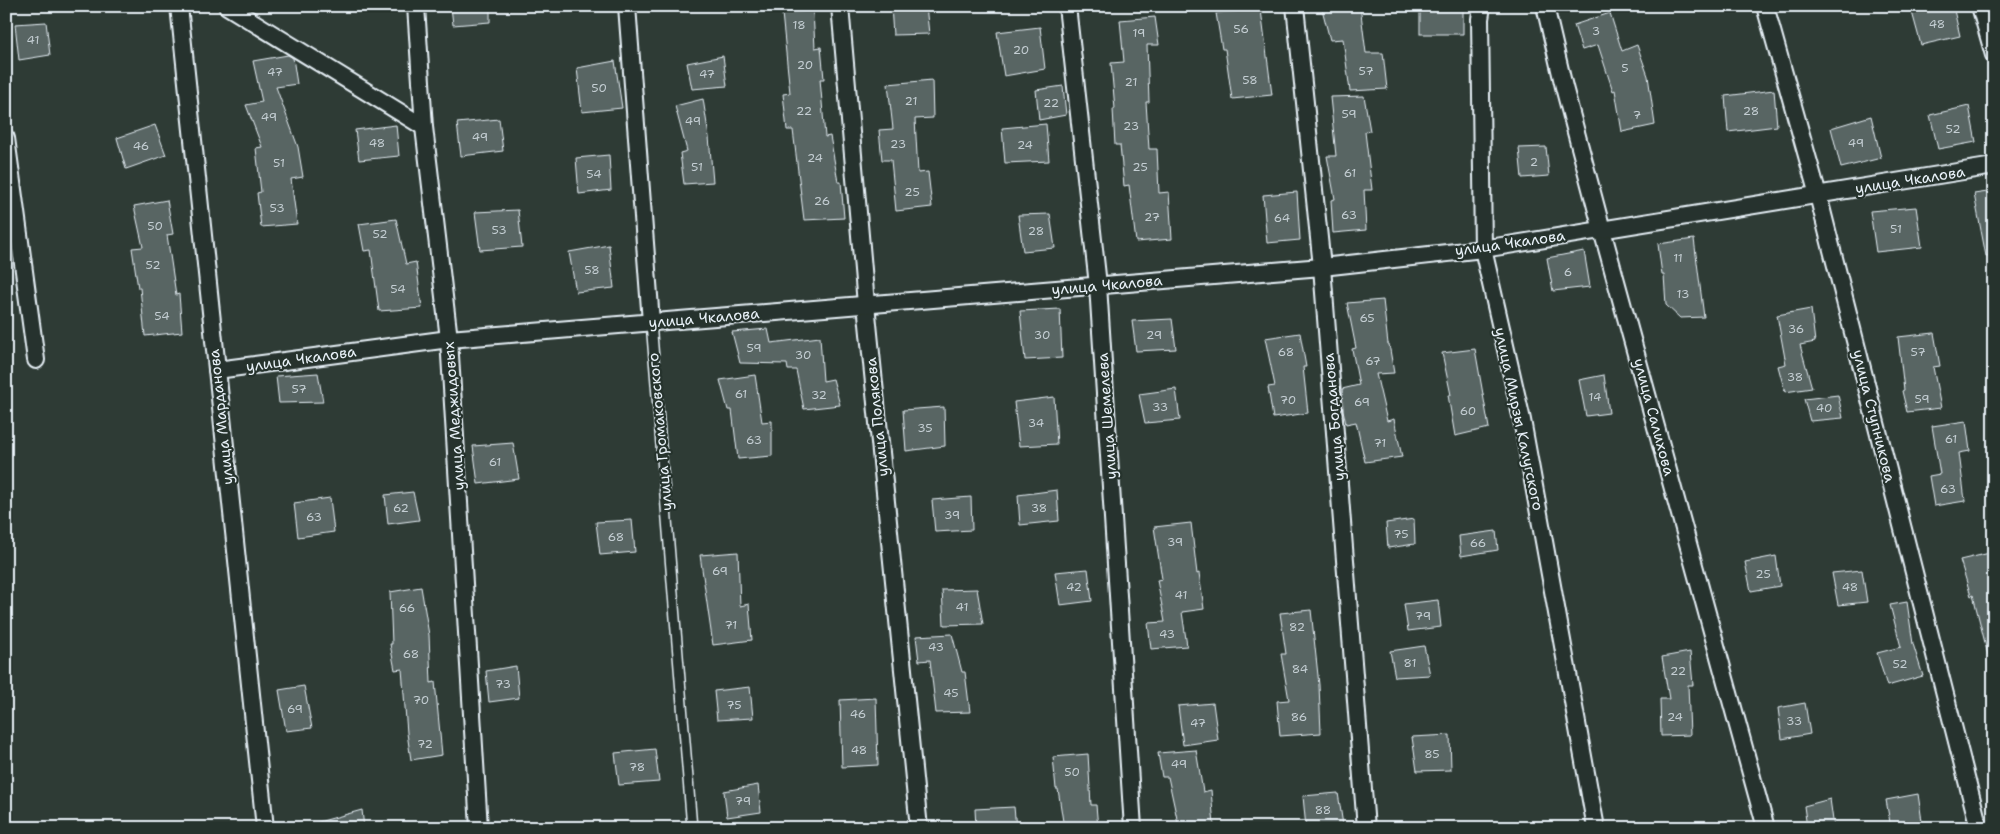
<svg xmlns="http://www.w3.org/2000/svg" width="2000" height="834" font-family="'Shantell Sans',sans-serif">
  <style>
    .building { fill: #596563; stroke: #e8f1f8 }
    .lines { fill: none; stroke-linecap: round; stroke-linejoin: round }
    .service-casing { stroke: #e8f1f8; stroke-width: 12 }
    .minor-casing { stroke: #e8f1f8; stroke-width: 20 }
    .service { stroke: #26332d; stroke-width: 9 }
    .minor { stroke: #26332d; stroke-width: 16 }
    .labels { text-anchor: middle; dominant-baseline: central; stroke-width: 4.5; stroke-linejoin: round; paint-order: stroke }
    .number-label { font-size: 12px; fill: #c4ced3 }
    .street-label { font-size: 15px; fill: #e8f1f8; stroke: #26332d }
  </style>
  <rect width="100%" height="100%" fill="#2e3b35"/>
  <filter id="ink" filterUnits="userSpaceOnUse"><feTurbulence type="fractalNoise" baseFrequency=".02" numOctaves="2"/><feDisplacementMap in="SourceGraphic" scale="10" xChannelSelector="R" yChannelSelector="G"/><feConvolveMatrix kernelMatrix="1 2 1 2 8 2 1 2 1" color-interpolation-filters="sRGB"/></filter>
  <g filter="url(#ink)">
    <g class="building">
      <path d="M451,6h39v16l-37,3z"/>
      <path d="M891,6h35l3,28 -36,1z"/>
      <path d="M1340,6h20l6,47h17l4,36 -37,2 -7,-52 -13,1 -8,-31z"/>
      <rect x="1420" y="6" width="43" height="28"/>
      <path d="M1937,6h16l7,30 -39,9 -9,-33z"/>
      <path d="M1261,10l11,85 -40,4 -7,-50h-3l-6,-36z"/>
      <path d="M813,11l2,37 6,-1 3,32h-4l5,58 5,-1 8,46h3l3,36 -40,2 -11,-90h-6l-4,-36 7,-1 -8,-80z"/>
      <path d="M1610,13l12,38 15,-6 11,31 7,49 -33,7 -7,-42 -2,1 -15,-46 -16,5 -8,-25z"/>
      <path d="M1155,17l4,28h-12l2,57h-3l3,47h8l2,44 10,-1 3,47 -36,3 -7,-57 -5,1 -4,-41h-5l-2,-36h2l-4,-46 13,-1 -4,-42z"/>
      <path d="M46,22l4,33 -31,5 -4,-36z"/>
      <path d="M1040,27l5,42 -41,7 -7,-44z"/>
      <path d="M288,55l5,3 4,26 -21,3 22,60 5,30 -12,2 6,45 -36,3 -4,-34 4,-1 -5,-44 6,-1 -16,-42 16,-3 -9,-41z"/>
      <path d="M723,56l4,30 -35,3 -5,-26z"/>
      <path d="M615,61l7,47 -40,4 -5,-44z"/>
      <path d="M932,80l1,38 -18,1 3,54 10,-1 4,35 -36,4 -5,-51h-9l-3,-30 14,-1 -5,-45z"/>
      <path d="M1063,86l3,29 -27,5 -3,-30z"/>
      <path d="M1774,90l3,36 -49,6 -3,-36z"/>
      <path d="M1364,96l6,35 -5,1 7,58h-8l2,40 -33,3 -2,-33 4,-1 -8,-43h9l-6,-59z"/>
      <path d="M703,99l6,38 4,45 -29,2 -4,-31 7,-2 -12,-45z"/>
      <path d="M1969,106l7,36 -38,7 -8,-34z"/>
      <path d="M1871,116l10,42 -40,10 -10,-40z"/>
      <path d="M499,119l4,32 -42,5 -4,-33z"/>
      <path d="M1046,124l3,37 -44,2 -3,-35z"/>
      <path d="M155,125l11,30 -40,14 -9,-31z"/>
      <path d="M396,125l3,31 -40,4 -4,-30z"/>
      <path d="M1546,147l3,29 -27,2 -3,-30z"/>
      <path d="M609,155l2,35 -32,4 -3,-36z"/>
      <path d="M1994,191v64l-8,1 -12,-62z"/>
      <path d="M1297,192l3,48 -33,3 -4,-48z"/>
      <path d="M167,200l6,34 -6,1 9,60 3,-1 3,38 -37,4 -5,-48h-2l-6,-40 11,-1 -9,-41z"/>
      <path d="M1916,207l6,40 -46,5 -6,-41z"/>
      <path d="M518,210l4,37 -42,3 -5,-38z"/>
      <path d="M1050,214l5,34 -32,3 -5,-36z"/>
      <path d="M396,219l10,45 10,-2 6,46 -43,3 -8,-61 -7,1 -5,-27z"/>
      <path d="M1694,239l10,78 -24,1 -14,-13 -2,-30h-2l-4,-31z"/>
      <path d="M609,245l5,43 -38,4 -7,-40z"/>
      <path d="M1584,251l6,36 -37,4 -6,-33z"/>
      <path d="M1383,300l5,44h1l5,29 -18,1 11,47 7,-2 8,38 -37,5 -9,-40 -10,2 -3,-14 -1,-21 17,-4 -7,-36 4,-1 -9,-45z"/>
      <path d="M1060,309l2,49 -37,2 -5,-49z"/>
      <path d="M1811,309l4,33 -15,3 12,43 -27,4 -7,-26 8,-2 -9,-49z"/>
      <path d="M1172,319l4,30 -40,2 -4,-30z"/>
      <path d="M768,329l3,14 49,-6 3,44 10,-2 7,26 -36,4 -8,-39h-8l-1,-6 -47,-1 -8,-31z"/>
      <path d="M1300,333l6,34h-3l5,46 -35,5 -5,-31 7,-1 -10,-48z"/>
      <path d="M1934,333l6,33 -7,1 8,41 -34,4 -5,-21 2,-1 -6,-53z"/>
      <path d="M1475,349l14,79 -34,8 -7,-41h3l-9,-42z"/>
      <path d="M318,373l5,29 -44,1 -3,-27z"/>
      <path d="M755,375l7,47 10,-1v35l-34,3 -6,-49h-4l-8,-30z"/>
      <path d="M1604,375l5,38 -23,3 -7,-36z"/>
      <path d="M1176,389l4,31 -35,3 -6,-29z"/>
      <path d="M1838,395l5,23 -33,3 -6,-22z"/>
      <path d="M1054,397l3,47 -38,2 -5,-44z"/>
      <path d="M944,407l1,39 -39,5 -3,-41z"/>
      <path d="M1966,421l4,30 -11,2 6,48 -31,5 -5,-30 11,-2 -8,-48z"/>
      <path d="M513,443l6,36 -41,5 -5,-38z"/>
      <path d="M1057,490l2,31 -39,4 -2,-30z"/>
      <path d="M413,492l6,28 -31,4 -3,-29z"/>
      <path d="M971,497l1,33 -37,2 -3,-32z"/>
      <path d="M330,498l4,34 -36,5 -4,-34z"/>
      <path d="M1414,519l1,25 -27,4 -2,-25z"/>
      <path d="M632,520l3,32 -35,3 -4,-33z"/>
      <path d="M1191,523l6,51 2,-1 5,36 -22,3 5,34 -36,3 -3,-26 17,-1 -8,-42 5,-1 -8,-52z"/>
      <path d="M1496,531l2,19 -37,6 -2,-20z"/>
      <path d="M738,552l2,54 9,-2 3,36 -39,5 -13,-90z"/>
      <path d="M1994,552v102l-6,1 -15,-60 -2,1 -11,-36z"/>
      <path d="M1776,556l4,30 -29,5 -6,-29z"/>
      <path d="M1088,569l4,32 -32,4 -5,-33z"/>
      <path d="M1862,570l5,32 -29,3 -6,-32z"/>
      <path d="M421,587l8,48 2,48 4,-1 7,73 -31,5 -4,-27 -5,-64 -7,1 -5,-26h2l-2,-52z"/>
      <path d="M977,589l6,35 -39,1 -2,-35z"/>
      <path d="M1438,600l3,27 -33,4 -4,-27z"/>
      <path d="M1907,602l6,42 10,32 -36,10 -10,-33 24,-6 -11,-42z"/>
      <path d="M1311,610l8,75 2,48 -41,3 -3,-35 12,-1 -8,-46h5l-6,-41z"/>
      <path d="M952,634l10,38h3l5,40 -34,1 -6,-53 -11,1 -3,-25z"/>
      <path d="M1424,646l6,29 -35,2 -5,-26z"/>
      <path d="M1690,652l3,33h-5l2,50 -29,1 -1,-37h9l-7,-42z"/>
      <path d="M516,666l3,32 -30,4 -3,-31z"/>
      <path d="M304,686l8,42 -26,3 -7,-41z"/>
      <path d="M750,687l3,31 -36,2 -3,-29z"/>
      <path d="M876,698l2,67 -36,2 -2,-67z"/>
      <path d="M1213,703l5,37 -35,5 -5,-39z"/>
      <path d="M1805,703l5,31 -28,5 -4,-31z"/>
      <path d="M1450,735l1,35 -34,1 -5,-34z"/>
      <path d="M655,749l4,33 -40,3 -4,-32z"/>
      <path d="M1196,750l7,42 8,-2 3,36 -35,2 -11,-51h-6l-4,-24z"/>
      <path d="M1088,754l3,51h5l2,23h-34l-6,-39h-2l-3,-32z"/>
      <path d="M758,785l3,27 -34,5 -3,-26z"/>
      <path d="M1338,793l5,32 -37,3 -3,-32z"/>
      <path d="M1918,794l5,34h-32l-5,-28z"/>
      <path d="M1830,799l4,29h-27l-3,-22z"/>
      <path d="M1014,807l2,21h-40l-1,-19z"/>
      <path d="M362,810l2,18h-49v-5z"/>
    </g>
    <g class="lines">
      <defs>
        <path id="service" d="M651,322l41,506"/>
        <g id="minor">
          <path d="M179,6l86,822"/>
          <path d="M227,6l197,121"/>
          <path d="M416,6l8,121 25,212 30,489"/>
          <path d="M627,6l24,316"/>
          <path d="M840,6l26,298 53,524"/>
          <path d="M1067,6l31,279 35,543"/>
          <path d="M1295,6l27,261 44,561"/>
          <path d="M1482,6l-2,13 3,230 39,171 74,408"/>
          <path d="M1545,6l19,81 38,143 164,598"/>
          <path d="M1765,6l53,189 161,633"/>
          <path d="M1980,6l14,49"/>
          <path d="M6,138l30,222"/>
          <path d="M217,370l232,-31 873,-72 161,-18 511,-83"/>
        </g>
      </defs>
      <use href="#service" class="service-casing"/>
      <use href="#minor" class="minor-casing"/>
      <use href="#service" class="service"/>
      <use href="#minor" class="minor"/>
    </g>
  </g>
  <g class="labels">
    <g class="number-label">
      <text x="1937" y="24">48</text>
      <text x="799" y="25">18</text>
      <text x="1241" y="29">56</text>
      <text x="1596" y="31">3</text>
      <text x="1139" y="33">19</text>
      <text x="33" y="40">41</text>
      <text x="1021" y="50">20</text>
      <text x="805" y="65">20</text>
      <text x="1625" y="68">5</text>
      <text x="1366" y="71">57</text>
      <text x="275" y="72">47</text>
      <text x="707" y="74">47</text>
      <text x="1250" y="80">58</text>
      <text x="1131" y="82">21</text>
      <text x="599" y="88">50</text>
      <text x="911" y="101">21</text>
      <text x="1051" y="103">22</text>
      <text x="804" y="111">22</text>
      <text x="1751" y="111">28</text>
      <text x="1349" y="114">59</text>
      <text x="1637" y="115">7</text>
      <text x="269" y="117">49</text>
      <text x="693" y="121">49</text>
      <text x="1131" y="126">23</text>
      <text x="1953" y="129">52</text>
      <text x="480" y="137">49</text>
      <text x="377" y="143">48</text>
      <text x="1856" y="143">49</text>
      <text x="898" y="144">23</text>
      <text x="1025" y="145">24</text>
      <text x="141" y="146">46</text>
      <text x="815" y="158">24</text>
      <text x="1534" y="162">2</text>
      <text x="279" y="163">51</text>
      <text x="697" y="167">51</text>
      <text x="1140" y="167">25</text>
      <text x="1350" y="173">61</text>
      <text x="594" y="174">54</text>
      <text x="912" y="192">25</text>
      <text x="822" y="201">26</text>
      <text x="277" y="208">53</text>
      <text x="1349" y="215">63</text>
      <text x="1152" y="217">27</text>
      <text x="1282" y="218">64</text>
      <text x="155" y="226">50</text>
      <text x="1896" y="229">51</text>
      <text x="499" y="230">53</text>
      <text x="1036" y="231">28</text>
      <text x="380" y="234">52</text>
      <text x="1678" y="258">11</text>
      <text x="153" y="265">52</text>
      <text x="592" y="270">58</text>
      <text x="1568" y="272">6</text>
      <text x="398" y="289">54</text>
      <text x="1683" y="294">13</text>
      <text x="162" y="316">54</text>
      <text x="1367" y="318">65</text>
      <text x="1796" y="329">36</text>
      <text x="1042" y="335">30</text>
      <text x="1154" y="335">29</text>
      <text x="754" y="348">59</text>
      <text x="1286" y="352">68</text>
      <text x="1918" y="352">57</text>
      <text x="803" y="355">30</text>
      <text x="1373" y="361">67</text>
      <text x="1795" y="377">38</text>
      <text x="299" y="389">57</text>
      <text x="741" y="394">61</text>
      <text x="819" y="395">32</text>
      <text x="1595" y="397">14</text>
      <text x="1922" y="399">59</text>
      <text x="1288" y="400">70</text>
      <text x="1362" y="402">69</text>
      <text x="1160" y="407">33</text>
      <text x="1824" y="408">40</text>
      <text x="1468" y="411">60</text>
      <text x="1036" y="423">34</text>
      <text x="925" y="428">35</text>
      <text x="1951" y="439">61</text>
      <text x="754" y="440">63</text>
      <text x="1380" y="443">71</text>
      <text x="495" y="462">61</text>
      <text x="1948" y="489">63</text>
      <text x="401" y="508">62</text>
      <text x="1039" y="508">38</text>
      <text x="952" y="515">39</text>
      <text x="314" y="517">63</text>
      <text x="1401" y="534">75</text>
      <text x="616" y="537">68</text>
      <text x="1175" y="542">39</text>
      <text x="1478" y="543">66</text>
      <text x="720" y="571">69</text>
      <text x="1763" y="574">25</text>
      <text x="1074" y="587">42</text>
      <text x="1850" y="587">48</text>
      <text x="1181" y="595">41</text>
      <text x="962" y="607">41</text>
      <text x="407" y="608">66</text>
      <text x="1423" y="616">79</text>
      <text x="731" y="625">71</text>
      <text x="1297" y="627">82</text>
      <text x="1167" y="634">43</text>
      <text x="936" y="647">43</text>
      <text x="411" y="654">68</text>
      <text x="1410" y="663">81</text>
      <text x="1900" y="664">52</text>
      <text x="1300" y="669">84</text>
      <text x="1678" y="671">22</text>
      <text x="503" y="684">73</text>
      <text x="951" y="693">45</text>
      <text x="421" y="700">70</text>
      <text x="734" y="705">75</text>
      <text x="295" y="709">69</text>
      <text x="858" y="714">46</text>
      <text x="1299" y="717">86</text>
      <text x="1675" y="717">24</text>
      <text x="1794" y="721">33</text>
      <text x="1198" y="723">47</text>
      <text x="425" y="744">72</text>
      <text x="859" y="750">48</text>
      <text x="1432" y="754">85</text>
      <text x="1179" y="764">49</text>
      <text x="637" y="767">78</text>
      <text x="1072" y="772">50</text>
      <text x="743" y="801">79</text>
      <text x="1323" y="810">88</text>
    </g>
    <g class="street-label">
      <text transform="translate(1910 180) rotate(-9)">улица Чкалова</text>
      <text transform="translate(1510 243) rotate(-8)">улица Чкалова</text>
      <text transform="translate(1107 285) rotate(-5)">улица Чкалова</text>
      <text transform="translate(704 318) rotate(-5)">улица Чкалова</text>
      <text transform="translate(301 359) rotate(-8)">улица Чкалова</text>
      <text transform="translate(454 416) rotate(-94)">улица Меджидовых</text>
      <text transform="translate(1107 416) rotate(-94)">улица Шемелева</text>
      <text transform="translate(1874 416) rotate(76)">улица Ступникова</text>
      <text transform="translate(221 417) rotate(-96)">улица Марданова</text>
      <text transform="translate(877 417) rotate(-96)">улица Полякова</text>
      <text transform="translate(1334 417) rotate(-95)">улица Богданова</text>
      <text transform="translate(1654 417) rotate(75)">улица Салихова</text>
      <text transform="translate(1519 419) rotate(78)">улица Мирзы Калугского</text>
      <text transform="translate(660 432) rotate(-95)">улица Громаковского</text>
    </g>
  </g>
  <rect width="2000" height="834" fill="none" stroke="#26332d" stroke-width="25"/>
  <rect x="12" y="12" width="1975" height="809" fill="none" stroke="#e8f1f8" stroke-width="2" filter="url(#ink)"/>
</svg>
